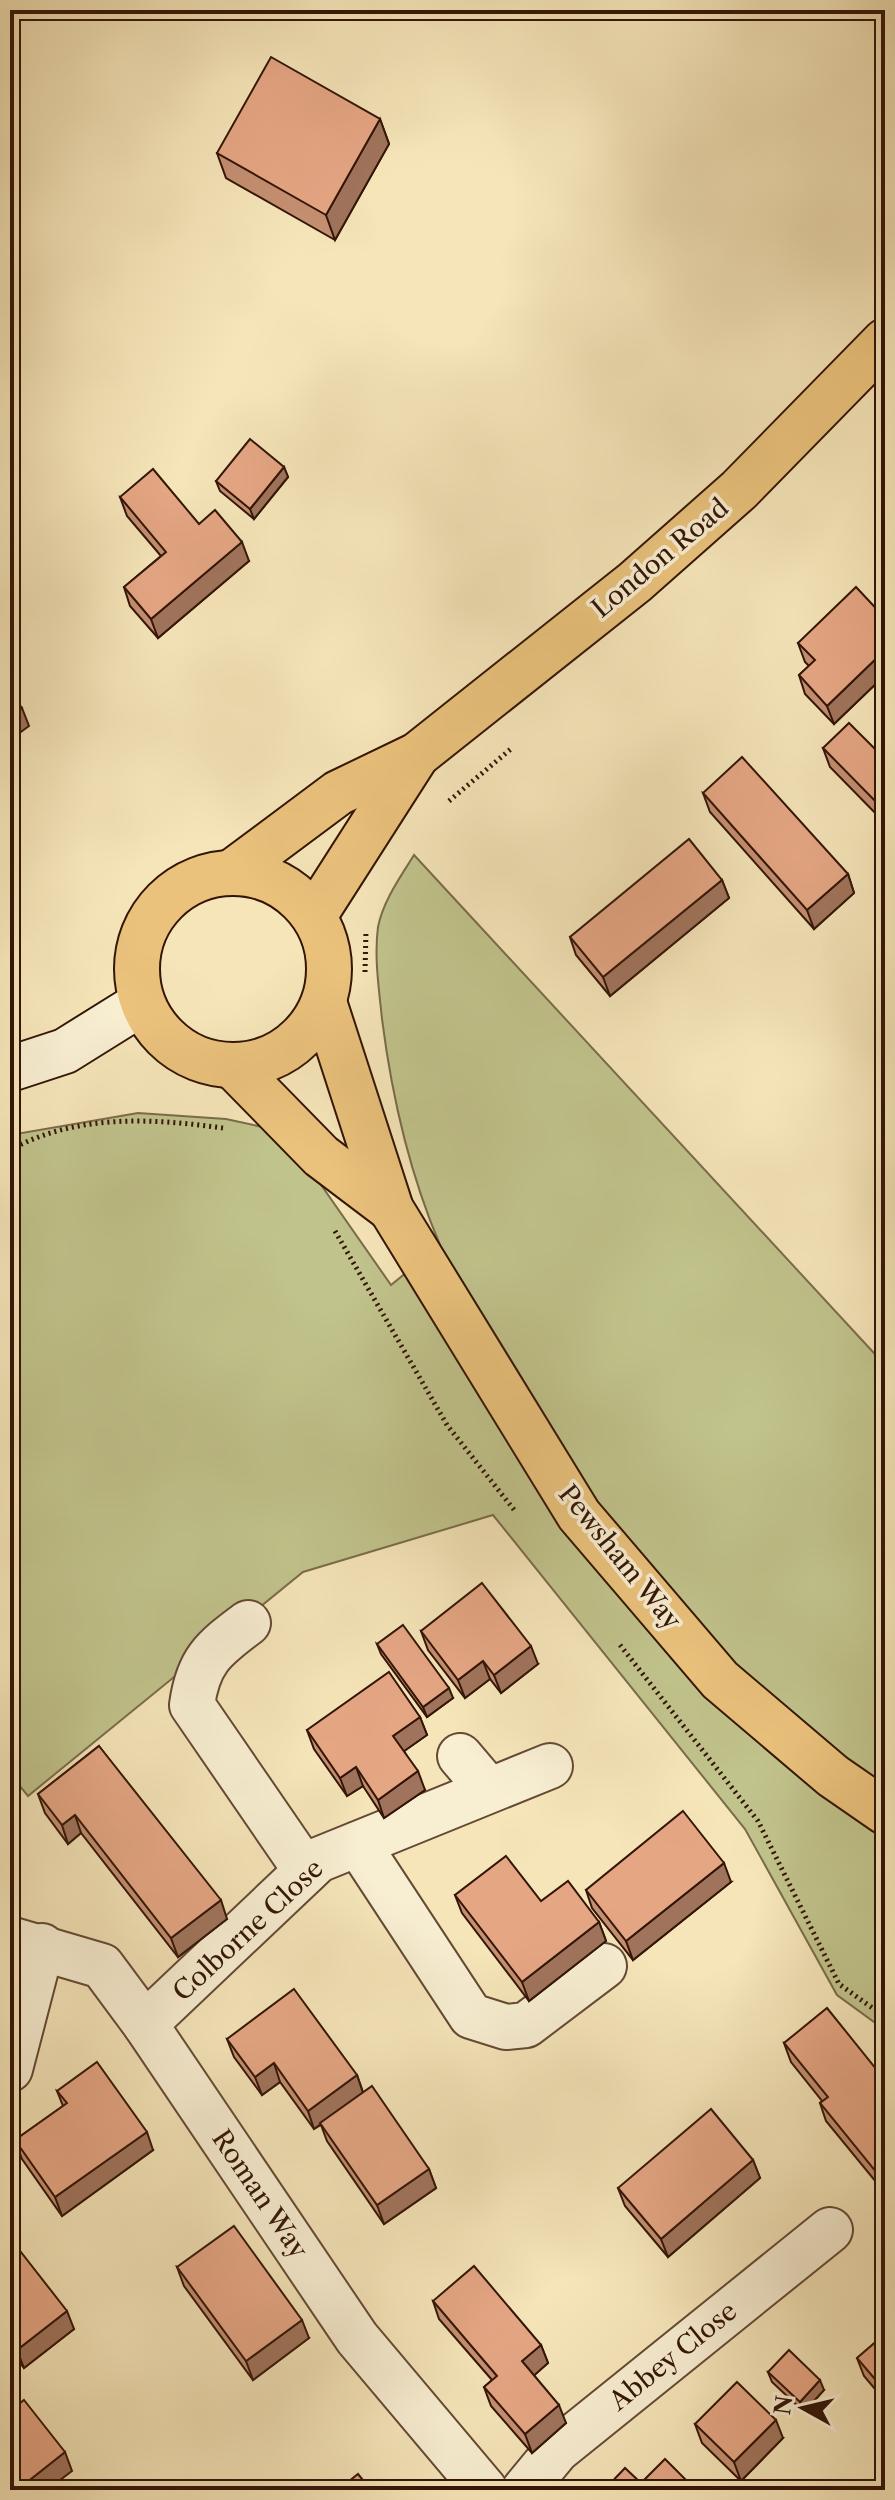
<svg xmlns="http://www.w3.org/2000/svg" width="895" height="2500" font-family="'Libre Caslon Text',serif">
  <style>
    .green { fill: #c1c38c; stroke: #7a6c4a; stroke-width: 2 }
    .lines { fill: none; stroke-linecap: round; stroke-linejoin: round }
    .street-casing { stroke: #644934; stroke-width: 48 }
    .secondary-casing { stroke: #331507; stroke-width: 48 }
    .primary-casing { stroke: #331507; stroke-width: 48 }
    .path { stroke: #331507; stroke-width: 5; stroke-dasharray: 2 4; stroke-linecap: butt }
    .street { stroke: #f8eed2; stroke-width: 44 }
    .secondary { stroke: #f8eed2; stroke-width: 44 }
    .primary { stroke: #eac27c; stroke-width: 44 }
    .wall { fill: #c58f72; stroke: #331507; stroke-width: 2 }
    .shaded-wall { fill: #a0745c; stroke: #331507; stroke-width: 2 }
    .building { fill: #e5a684; stroke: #331507; stroke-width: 2 }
    .labels { text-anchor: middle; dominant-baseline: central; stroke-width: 7; stroke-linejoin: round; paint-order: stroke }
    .street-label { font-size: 26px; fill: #331507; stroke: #f8eed2 }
  </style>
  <rect width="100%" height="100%" fill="#f5e5b9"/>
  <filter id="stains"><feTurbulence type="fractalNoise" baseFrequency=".0025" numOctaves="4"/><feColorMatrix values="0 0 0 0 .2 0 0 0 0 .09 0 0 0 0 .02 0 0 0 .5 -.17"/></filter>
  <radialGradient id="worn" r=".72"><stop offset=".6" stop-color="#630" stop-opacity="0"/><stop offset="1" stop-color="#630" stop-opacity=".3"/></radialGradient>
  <path class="green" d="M414,855l471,510v665l-48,-35 -92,-166 -252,-314 -190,57 -275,224 -18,-22v-639l128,-22 88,6 41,9 52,54 72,103 49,-40c-31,-73 -48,-147 -58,-226 -3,-30 -8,-62 -4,-92 5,-26 23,-51 36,-72z"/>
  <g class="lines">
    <defs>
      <g id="street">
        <path d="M248,1623c-35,26 -50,38 -56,82l114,166"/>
        <path d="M460,1756l28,33"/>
        <path d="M358,1844l113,172 35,11 20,-2 78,-59"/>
        <path d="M10,1939l92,27 43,58 212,314 128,152"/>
        <path d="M145,2024l173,-164 232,-94"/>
        <path d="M10,2069l32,-123"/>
        <path d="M524,2490l33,-40 273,-220"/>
      </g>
      <path id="secondary" d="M10,1069l55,-18 77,-48"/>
      <g id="primary">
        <path d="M232,872l106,-79 79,-38 218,-173 104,-92 146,-149"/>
        <circle cx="233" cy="969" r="96"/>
        <path d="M314,916l103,-161"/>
        <path d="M324,1002l67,207 188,306 141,165 113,96 52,36"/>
        <path d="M233,1066l88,90 70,53"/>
      </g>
    </defs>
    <use href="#street" class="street-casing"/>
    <use href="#secondary" class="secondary-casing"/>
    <use href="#primary" class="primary-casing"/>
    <g class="path">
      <path d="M449,801l63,-53"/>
      <path d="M365,972l1,-42"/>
      <path d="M10,1150c66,-36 140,-32 213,-22"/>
      <path d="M335,1231l112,194 68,86"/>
      <path d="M620,1645l138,176 81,163 46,33"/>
    </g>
    <use href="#street" class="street"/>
    <use href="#secondary" class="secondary"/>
    <use href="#primary" class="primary"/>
  </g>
  <g class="wall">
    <path d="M380,119l9,25 -54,96 -109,-62 -9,-25z"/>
    <path d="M284,467l4,10 -34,42 -34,-28 -4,-10z"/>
    <path d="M120,497l79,27 50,37 -91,77 -28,-32 -6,-19 37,-31 -34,-40z"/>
    <path d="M885,618v57l-51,49 -29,-30 -6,-19 10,-9 -4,-4 -7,-19z"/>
    <path d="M823,748l62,11v64l-55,-56z"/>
    <path d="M703,793l145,81 6,19 -40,36 -104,-117z"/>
    <path d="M722,880l7,18 -119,98 -34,-41 -6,-18z"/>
    <path d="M421,1631l117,33 -37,29 -11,-14 -25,19 -37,-48z"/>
    <path d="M377,1644l76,54 -26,19 -46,-63z"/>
    <path d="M420,1717l7,18 -23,16 21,39 -41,28 -21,-32 -16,10 -33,-47 -7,-19z"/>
    <path d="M99,1746l128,173 -49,38 -97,-124 -13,11 -23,-31 -7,-19z"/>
    <path d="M731,1882l-98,78 -41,-52 -6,-18z"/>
    <path d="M455,1895l86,6 58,21 7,19 -77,60 -67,-88z"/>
    <path d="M227,2039l130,36 6,17 66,77 7,19 -52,36 -57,-83 -6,-16 -7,4 -34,-47 -18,13 -28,-38z"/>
    <path d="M784,2043l101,37v113l-59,-72 -6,-18 2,-2 -31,-39z"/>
    <path d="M57,2091l96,59 -91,66 -40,-57 -7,-19 48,-34z"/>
    <path d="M753,2160l7,18 -92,79 -43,-51 -7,-18z"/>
    <path d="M10,2238l64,91 -50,39 -14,-18z"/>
    <path d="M177,2267l132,71 -56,42 -69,-94z"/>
    <path d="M433,2301l108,44 7,18 -14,12 32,48 -34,30 -41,-47 -7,-19 8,-7 -53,-61z"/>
    <path d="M885,2334v67l-21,-25 -7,-18z"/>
    <path d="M768,2372l56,18 -20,22 -32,-30z"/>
    <path d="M695,2424l88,14 -42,43 -39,-38z"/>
  </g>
  <g class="shaded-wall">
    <path d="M380,119l9,25 -54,96 -9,-25z"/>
    <path d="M284,467l4,10 -34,42 -4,-10z"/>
    <path d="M242,542l7,19 -91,77 -7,-19z"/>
    <path d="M885,650v25l-51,49 -7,-18z"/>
    <path d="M22,708l7,18 -19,14v-24z"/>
    <path d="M848,874l6,19 -40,36 -7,-19z"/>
    <path d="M722,880l7,18 -119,98 -7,-19z"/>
    <path d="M531,1646l7,18 -37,29 -7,-18z"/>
    <path d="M483,1661l7,18 -25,19 -7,-18z"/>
    <path d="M449,1688l4,10 -26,19 -4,-10z"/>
    <path d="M420,1717l7,18 -27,19 -7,-18z"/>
    <path d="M356,1767l7,19 -16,10 -7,-18z"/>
    <path d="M418,1771l7,19 -41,28 -6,-18z"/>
    <path d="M75,1815l6,18 -13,11 -6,-19z"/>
    <path d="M724,1863l7,19 -98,78 -7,-19z"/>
    <path d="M221,1900l6,19 -49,38 -7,-19z"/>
    <path d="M599,1922l7,19 -77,60 -7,-19z"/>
    <path d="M274,2063l6,19 -18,13 -7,-18z"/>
    <path d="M357,2075l6,18 -49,36 -6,-18z"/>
    <path d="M147,2132l6,18 -91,66 -7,-19z"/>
    <path d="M753,2160l7,18 -92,79 -7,-18z"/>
    <path d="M429,2169l7,19 -52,36 -7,-19z"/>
    <path d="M67,2311l7,18 -50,39 -7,-18z"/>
    <path d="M302,2320l7,18 -56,42 -7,-19z"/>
    <path d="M541,2345l7,18 -19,17 -7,-19z"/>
    <path d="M820,2380l4,10 -20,22 -4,-10z"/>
    <path d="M559,2405l7,18 -34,30 -7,-19z"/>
    <path d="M776,2420l7,18 -42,43 -7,-19z"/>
    <path d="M65,2452l7,19 -25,19h-30z"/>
  </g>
  <g class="building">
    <path d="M271,57l109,62 -54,96 -109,-62z"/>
    <path d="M250,439l34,28 -34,42 -34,-28z"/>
    <path d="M153,469l46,55 16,-14 27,32 -91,77 -27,-32 42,-35 -46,-55z"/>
    <path d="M856,587l29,31v32l-58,56 -28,-31 16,-15 -17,-17z"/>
    <path d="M10,691l12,17 -12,8z"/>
    <path d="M849,723l36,36v52l-62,-63z"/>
    <path d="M742,757l106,117 -41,36 -104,-117z"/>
    <path d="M689,839l33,41 -119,97 -33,-40z"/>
    <path d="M482,1583l49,63 -37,29 -11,-14 -25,19 -37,-49z"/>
    <path d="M403,1625l46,63 -26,19 -46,-63z"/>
    <path d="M389,1672l31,45 -27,19 25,35 -40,29 -22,-33 -16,11 -33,-48z"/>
    <path d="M99,1746l122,154 -50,38 -96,-123 -13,10 -24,-31z"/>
    <path d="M683,1811l41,52 -98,78 -40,-51z"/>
    <path d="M506,1856l35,45 27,-20 31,41 -77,60 -67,-87z"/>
    <path d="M294,1989l63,86 -49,36 -34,-48 -19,14 -28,-38z"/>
    <path d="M827,2008l58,72v103l-65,-80 8,-6 -44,-54z"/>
    <path d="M97,2062l50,70 -92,65 -40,-57 52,-37 -10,-12z"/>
    <path d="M372,2086l57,83 -52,36 -57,-82z"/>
    <path d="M711,2109l42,51 -92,79 -43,-51z"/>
    <path d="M234,2226l68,94 -56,41 -69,-94z"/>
    <path d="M10,2238l57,73 -50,39 -7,-10z"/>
    <path d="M474,2266l67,79 -19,16 37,44 -34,29 -41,-47 13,-11 -64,-75z"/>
    <path d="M885,2334v57l-28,-33z"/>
    <path d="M789,2350l31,30 -20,22 -32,-30z"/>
    <path d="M737,2382l39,38 -42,42 -39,-38z"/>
    <path d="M24,2400l41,52 -48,38h-7v-79z"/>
    <path d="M665,2459l31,31h-92l21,-22 16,15z"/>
    <path d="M358,2474l13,16h-33z"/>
  </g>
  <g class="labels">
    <g class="street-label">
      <text transform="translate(660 558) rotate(-40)">London Road</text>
      <text transform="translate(620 1557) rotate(51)">Pewsham Way</text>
      <text transform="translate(248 1930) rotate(-43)">Colborne Close</text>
      <text transform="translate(260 2194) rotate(56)">Roman Way</text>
      <text transform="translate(673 2356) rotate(-39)">Abbey Close</text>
    </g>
  </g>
  <rect width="895" height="2500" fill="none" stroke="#f5e5b9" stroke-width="40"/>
  <rect x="12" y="12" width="871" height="2476" fill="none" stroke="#331507" stroke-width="4"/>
  <rect x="20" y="20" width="855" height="2460" fill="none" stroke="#331507" stroke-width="2"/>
  <g transform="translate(803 2408) rotate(278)" stroke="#f8eed2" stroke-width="6" paint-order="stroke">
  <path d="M0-6L14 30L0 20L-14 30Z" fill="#331507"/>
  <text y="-12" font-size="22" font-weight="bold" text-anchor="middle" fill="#331507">N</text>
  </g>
  <rect width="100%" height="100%" filter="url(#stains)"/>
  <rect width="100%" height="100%" fill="url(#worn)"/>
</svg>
